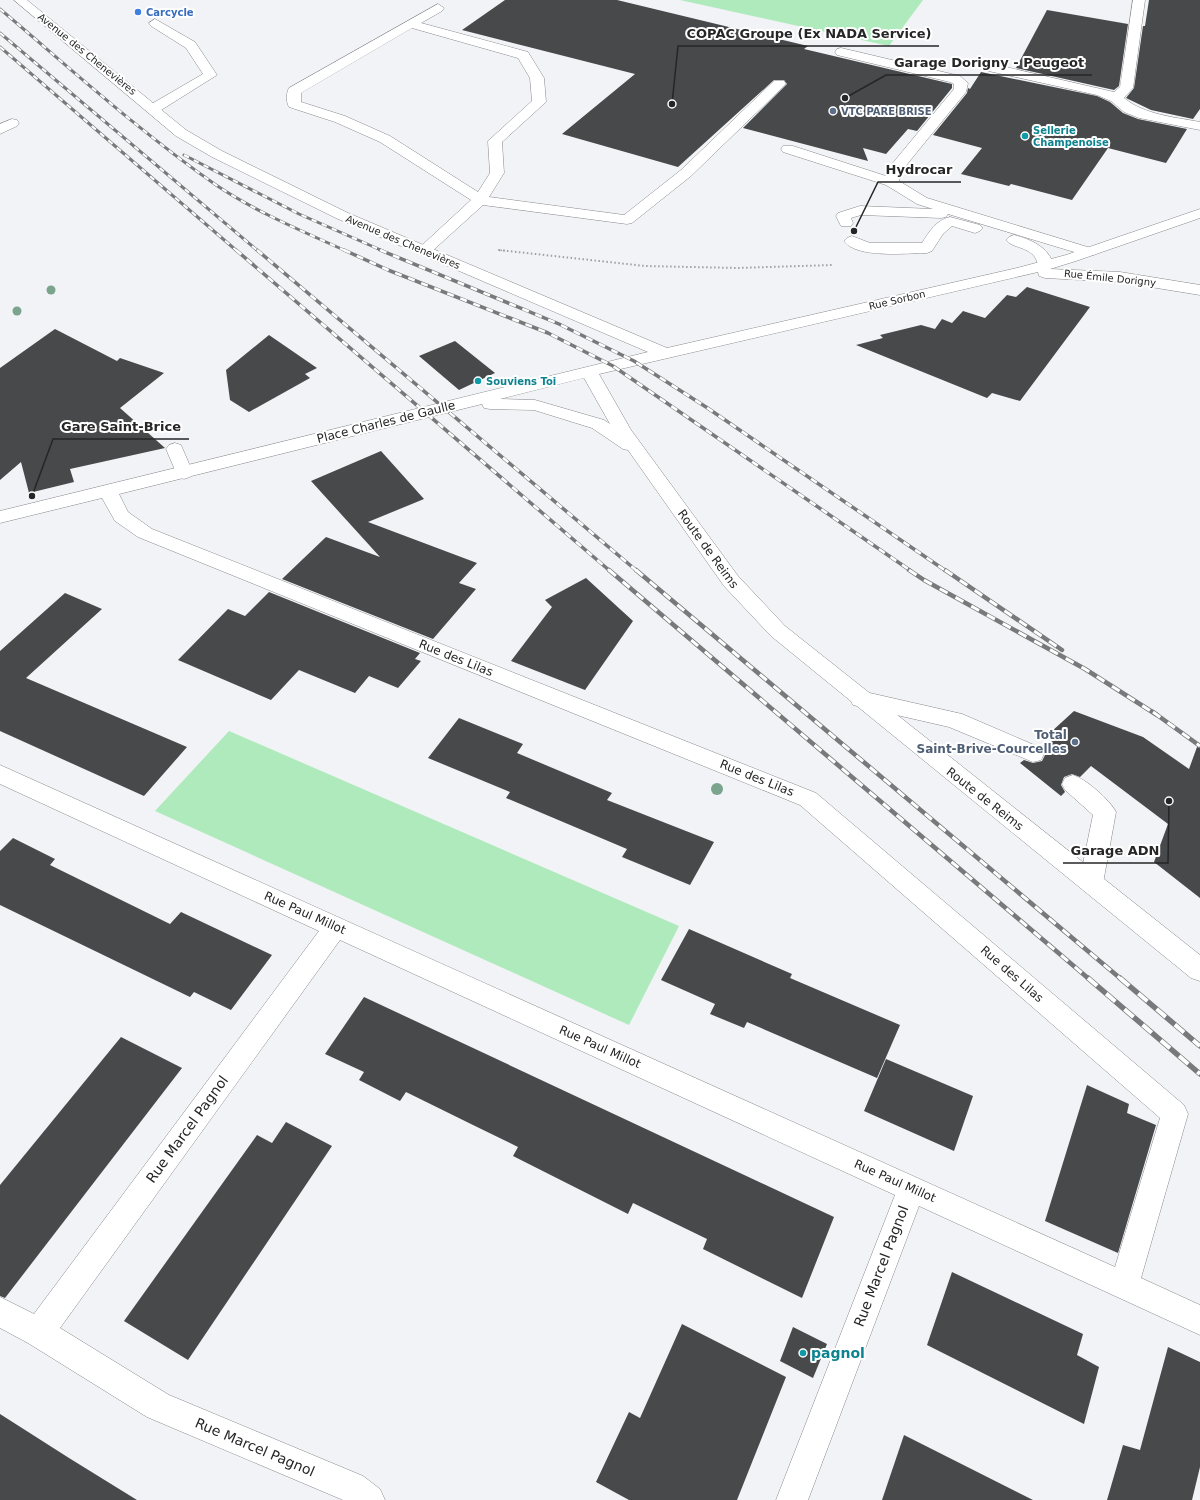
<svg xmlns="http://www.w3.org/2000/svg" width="1200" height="1500" font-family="'DejaVu Sans',sans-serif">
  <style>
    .green { fill: #afeabc }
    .building { fill: #48494b }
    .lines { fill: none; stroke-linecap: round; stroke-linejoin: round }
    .service-casing { stroke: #87888b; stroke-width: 1 }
    .minor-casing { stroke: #87888b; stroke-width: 1 }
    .path-far1 { stroke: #9e9fa1; stroke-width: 1.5; stroke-dasharray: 1 2; stroke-linecap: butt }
    .path { stroke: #9e9fa1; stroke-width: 2; stroke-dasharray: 1.5 2.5; stroke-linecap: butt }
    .service { fill: #fff; fill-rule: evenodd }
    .minor { fill: #fff; fill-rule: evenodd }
    .rail-far3-casing { stroke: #79797b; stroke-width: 3 }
    .rail-far2-casing { stroke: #79797b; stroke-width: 3.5 }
    .rail-far1-casing { stroke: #79797b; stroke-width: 4.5 }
    .rail-casing { stroke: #79797b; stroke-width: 5.5 }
    .rail-far3 { stroke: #fff; stroke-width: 2; stroke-dasharray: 5.5; stroke-linecap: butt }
    .rail-far2 { stroke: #fff; stroke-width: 2.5; stroke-dasharray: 7; stroke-linecap: butt }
    .rail-far1 { stroke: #fff; stroke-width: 3; stroke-dasharray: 9; stroke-linecap: butt }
    .rail { stroke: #fff; stroke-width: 4; stroke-dasharray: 12; stroke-linecap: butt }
    .tree { fill: #7aa48b }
    .shop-dot { fill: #3f7fe0; stroke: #fff; stroke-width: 1.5 }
    .service-dot { fill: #5c6f8a; stroke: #fff; stroke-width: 1.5 }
    .culture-dot { fill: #0f9aa8; stroke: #fff; stroke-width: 1.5 }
    .labels { text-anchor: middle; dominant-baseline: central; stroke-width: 4; stroke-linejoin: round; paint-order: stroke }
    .far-shop-label { font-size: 10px; font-weight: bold; fill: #366cbe; stroke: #fff; text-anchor: start }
    .far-street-label { font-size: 10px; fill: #262627; stroke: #fff }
    .far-service-label { font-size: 10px; font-weight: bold; fill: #4e5e75; stroke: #fff; text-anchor: start }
    .far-culture-label { font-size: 10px; font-weight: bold; fill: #0d838f; stroke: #fff; text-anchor: start }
    .street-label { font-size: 12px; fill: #262627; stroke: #fff }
    .service-label { font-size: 12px; font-weight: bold; fill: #4e5e75; stroke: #fff; text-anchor: end }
    .near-street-label { font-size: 14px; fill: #262627; stroke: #fff }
    .near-culture-label { font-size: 14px; font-weight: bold; fill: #0d838f; stroke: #fff; text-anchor: start }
    .leader { fill: none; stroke: #262627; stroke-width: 1.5 }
    .callout-dot { fill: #262627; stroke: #fff; stroke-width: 1.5 }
    .callout-label { font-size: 13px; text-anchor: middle; font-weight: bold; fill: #262627; stroke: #fff; stroke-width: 4; stroke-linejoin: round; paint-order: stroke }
  </style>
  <rect width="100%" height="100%" fill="#f1f3f6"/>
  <g class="green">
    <path d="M680,0h243l-34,46z"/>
    <path d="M229,731l450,195 -50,99 -474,-214z"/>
  </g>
  <g class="building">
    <path d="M505,0h112l191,46 -4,3 148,35v4l-35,43 -9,-2 -22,25 -23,-6 5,13 -125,-33 44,-44 -3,-4h-10l-96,87 -116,-33 73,-60 -173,-44z"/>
    <path d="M1149,0h51v109l-7,10 -42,-9 -25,-12 8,-10 9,-62h2z"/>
    <path d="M1047,10l81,14 -9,62 -5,4 -98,-22z"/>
    <path d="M981,72l116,24 13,6 13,11 15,6 49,10 -21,34 -58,-15 -36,52 -61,-16 -2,2 -48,-12 21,-26 -49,-13 34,-42 1,-5 2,1z"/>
    <path d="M1027,287l63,20 -70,94 -28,-8 -5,5 -131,-53 27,-7 -3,-3 41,-10 14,4 7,-10 10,4 11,-12 22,7 22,-23 9,2z"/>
    <path d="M55,329l62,32 3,-3 44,15 -44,35 45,40 -95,21 4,13 -45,11 -8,-31 -21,18v-112z"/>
    <path d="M269,335l48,33 -12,6 5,4 -61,34 -19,-12 -4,-30z"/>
    <path d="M455,341l40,32 -36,17 -40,-34z"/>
    <path d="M381,451l43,48 -56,23 109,41 -18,20 17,6 -43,50 -151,-60 44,-42 54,20 -69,-76z"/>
    <path d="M586,578l47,43 -48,69 -74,-29 41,-54 -7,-7z"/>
    <path d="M269,592l151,61 -5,6 6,2 -23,27 -29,-12 -14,17 -56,-23 -28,30 -93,-40 50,-51 17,7z"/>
    <path d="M65,593l37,16 -76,69 161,69 -43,49 -144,-65v-80z"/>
    <path d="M1074,711l69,26 46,32 8,-22 3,1v150l-46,-36 14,-38 -77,-58 -11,11 -8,-3 -8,3 -3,8 4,7 -4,4 -41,-33 4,-3 9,3 9,-2 3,-6 -3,-8 15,-10 -6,-5z"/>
    <path d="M459,718l64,26 -6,9 95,40 -5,7 107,42 -24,43 -68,-28 5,-8 -121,-51 4,-6 -82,-34z"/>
    <path d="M13,838l42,21 -5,6 120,59 11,-12 91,43 -41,55 -37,-18 -4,5 -190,-92v-54z"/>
    <path d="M689,929l103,45 -2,4 110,47 -23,53 -130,-56 -3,6 -34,-14 5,-10 -54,-24z"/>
    <path d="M364,997l470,220 -32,81 -99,-49 4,-10 -74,-36 -5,11 -115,-58 5,-9 -45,-22 -67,-33 -6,9 -41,-21 5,-8 -39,-18z"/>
    <path d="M121,1037l61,31 -177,230 -5,-2v-111z"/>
    <path d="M886,1059l87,37 -19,55 -90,-40z"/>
    <path d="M1087,1085l42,19 -2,9 29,12 -38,128 -73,-32z"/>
    <path d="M286,1122l46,24 -144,214 -64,-39 133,-186 15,8z"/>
    <path d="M952,1272l131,62 -6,21 22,12 -15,57 -157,-79z"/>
    <path d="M682,1324l104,53 -49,123h-108l-33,-18 33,-70 11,6z"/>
    <path d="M793,1327l34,17 -14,34 -33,-17z"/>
    <path d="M1168,1347l32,15v105l-8,33h-85l16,-55 17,5z"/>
    <path d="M0,1414l69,44 68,42h-137z"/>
    <path d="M904,1435l129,65h-151z"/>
  </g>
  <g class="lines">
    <defs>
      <g id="service">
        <path d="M438,4l6,4 -2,3 -21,12 107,29 16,26 2,24 -44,40 2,31 -15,24 135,18 57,-45 93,-89h10l2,3 -95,92 -59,47 -5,1 -144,-19 -54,49h-10l-3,-3 3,-3 52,-48 -91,-58 -45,-20 -46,-15c-3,-5 -3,-14 0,-19zM412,28l106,30 12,20 2,23 -44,40 2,32 -12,19 -88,-56 -45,-20 -44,-14v-9z"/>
        <path d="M155,19l40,23 22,33 -59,37h-10l-2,-3 2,-3 55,-32 -17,-26 -35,-22 -2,-3z"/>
        <path d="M841,48l119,28 8,7 -2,9 -62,76 -5,13 28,17 167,51 3,3 -3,3h-10l-136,-41 -2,3 -5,1 -80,-3 -10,3 2,5 -2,3h-10l-5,-10 2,-3 22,-7 73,3 -16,-5 -31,-19 -103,-33 -2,-3 2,-3h10l93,30 6,-12 62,-75v-5l-4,-2 -113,-27 -2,-3 2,-3z"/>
        <path d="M950,217l30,8 3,3 -3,3 -5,2 -23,-7 -9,8 -11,17 -5,2c-20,0 -70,6 -83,-12l3,-3 5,-2 18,7h52c7,-11 14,-23 28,-26z"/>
        <path d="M1014,235c18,5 33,11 40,30l-2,3h-12c-3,-4 -3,-10 -8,-14 -7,-7 -21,-7 -26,-14l3,-3z"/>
        <path d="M175,443l6,2 12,28 -3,4 -6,2 -6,-2 -12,-28 3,-4z"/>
        <path d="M861,691l101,23 79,34 3,6 -3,6 -8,2 -84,-35 -96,-22 -3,-6 3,-6z"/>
        <path d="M1073,775c13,4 37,25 43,37l-13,71 -4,7 -8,3 -8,-3 -4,-7 14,-68 -28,-25 -3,-6 3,-6z"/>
      </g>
      <g id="minor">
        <path d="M14,0h13l159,130 36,21 126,62 319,135 350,-80 49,-13 134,-46v9l-124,43 -26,8 70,3 80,13v10l-80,-13 -75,-4 -6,-2 -1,-4 -439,102 32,56 107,146 47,50 415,329v26l-9,-3 -420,-342 -47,-50 -96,-136 -5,-1 -31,-21 -58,-18 -44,-1 -6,-1 -2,-4 -363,90 9,18 24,17 664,264 368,312 4,9 -47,164 59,27v30l-281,-129 -111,294h-32l119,-305 -555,-255 -280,388 109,67 194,81 17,13 5,11h-42l-196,-83 -119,-74 -28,-15v-31l34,17 285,-383 -319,-147v-19l1115,502 45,-149 -360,-313 -662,-268 -23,-16 -13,-23 -102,25v-12l648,-159 -310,-133 -126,-62 -36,-21zM584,378l26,46 -6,-4 -69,-20 -35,-1z"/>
        <path d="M1133,0h12l-12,88 -9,10c21,17 50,19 76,24v8l-61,-12 -15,-6 -13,-11 -14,-6 -113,-25 -6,-4 6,-4 130,30 6,-5z"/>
        <path d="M12,119l5,1 2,3 -2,3 -17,8v-10z"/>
      </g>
    </defs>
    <use href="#service" class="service-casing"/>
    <use href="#minor" class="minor-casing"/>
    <path class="path-far1" d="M498,250l10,1"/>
    <path class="path" d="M499,250l146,16 93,2 96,-3"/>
    <use href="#service" class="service"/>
    <use href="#minor" class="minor"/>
    <defs>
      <g id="rail-far3">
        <path d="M0,9c71,60 140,123 216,176 40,27 86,46 130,66"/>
        <path d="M0,33l258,218"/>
        <path d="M0,47l237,204"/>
        <path d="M184,155l115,59 84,37"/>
      </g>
      <g id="rail-far2">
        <path d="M236,250l374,321"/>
        <path d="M257,250l380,321"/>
        <path d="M344,250l44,20 160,63 65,33 298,205"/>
        <path d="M380,250l179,74 75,37 72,46 240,164"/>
      </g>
      <g id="rail-far1">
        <path d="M609,570l480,409"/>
        <path d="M636,570l485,409"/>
        <path d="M909,570l15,10 161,89 72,46"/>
        <path d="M945,570l117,80"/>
        <path d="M1153,712l47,34"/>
      </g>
      <g id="rail">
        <path d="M1088,978l112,96"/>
        <path d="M1120,978l80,68"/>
      </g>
    </defs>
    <use href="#rail-far3" class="rail-far3-casing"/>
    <use href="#rail-far2" class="rail-far2-casing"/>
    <use href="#rail-far1" class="rail-far1-casing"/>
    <use href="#rail" class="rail-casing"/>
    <use href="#rail-far3" class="rail-far3"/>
    <use href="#rail-far2" class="rail-far2"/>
    <use href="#rail-far1" class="rail-far1"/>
    <use href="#rail" class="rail"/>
  </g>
  <g class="tree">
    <circle cx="51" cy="290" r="4.5"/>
    <circle cx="17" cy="311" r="4.5"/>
    <circle cx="717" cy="789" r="6"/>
  </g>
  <circle class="shop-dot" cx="138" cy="12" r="4"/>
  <g class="service-dot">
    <circle cx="833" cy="111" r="4"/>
    <circle cx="1075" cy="742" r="4"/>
  </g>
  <g class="culture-dot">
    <circle cx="1025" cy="136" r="4"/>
    <circle cx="478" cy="381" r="4"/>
    <circle cx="803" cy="1353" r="4"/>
  </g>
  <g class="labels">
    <g class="far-shop-label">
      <text x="146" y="12">Carcycle</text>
    </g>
    <g class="far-street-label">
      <text transform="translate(87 54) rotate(39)">Avenue des Chenevières</text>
      <text transform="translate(403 242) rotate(23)">Avenue des Chenevières</text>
      <text transform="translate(1110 278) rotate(6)">Rue Émile Dorigny</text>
      <text transform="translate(897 300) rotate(-13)">Rue Sorbon</text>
    </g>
    <g class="far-service-label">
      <text x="841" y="111">VTC PARE BRISE</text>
    </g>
    <g class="far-culture-label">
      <text x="1033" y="130">Sellerie<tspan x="1033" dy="12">Champenoise</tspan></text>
      <text x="486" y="381">Souviens Toi</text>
    </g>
    <g class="street-label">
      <text transform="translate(386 422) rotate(-14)">Place Charles de Gaulle</text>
      <text transform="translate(708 549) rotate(54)">Route de Reims</text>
      <text transform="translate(456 658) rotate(22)">Rue des Lilas</text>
      <text transform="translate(757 778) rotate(22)">Rue des Lilas</text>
      <text transform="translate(985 799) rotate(38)">Route de Reims</text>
      <text transform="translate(305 913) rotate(24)">Rue Paul Millot</text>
      <text transform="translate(1012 974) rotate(41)">Rue des Lilas</text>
      <text transform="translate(600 1047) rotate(24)">Rue Paul Millot</text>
      <text transform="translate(895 1181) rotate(24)">Rue Paul Millot</text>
    </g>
    <g class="service-label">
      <text x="1067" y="735">Total<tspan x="1067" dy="14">Saint-Brive-Courcelles</tspan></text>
    </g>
    <g class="near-street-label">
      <text transform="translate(187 1129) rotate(-54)">Rue Marcel Pagnol</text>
      <text transform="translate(881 1266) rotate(-69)">Rue Marcel Pagnol</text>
      <text transform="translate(255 1447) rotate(23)">Rue Marcel Pagnol</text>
    </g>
    <g class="near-culture-label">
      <text x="811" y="1353">pagnol</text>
    </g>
  </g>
  <path class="leader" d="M672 104L678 46H939M845 98L886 75H1092M854 231L878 182H961M32 496L53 439H189M1169 801L1168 863H1063"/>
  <g class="callout-dot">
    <circle cx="672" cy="104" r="4"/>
    <circle cx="845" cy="98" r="4"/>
    <circle cx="854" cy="231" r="4"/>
    <circle cx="32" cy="496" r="4"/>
    <circle cx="1169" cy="801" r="4"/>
  </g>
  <g class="callout-label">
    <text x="809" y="38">COPAC Groupe (Ex NADA Service)</text>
    <text x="989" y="67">Garage Dorigny - Peugeot</text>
    <text x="919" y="174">Hydrocar</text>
    <text x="121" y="431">Gare Saint-Brice</text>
    <text x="1115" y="855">Garage ADN</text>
  </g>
</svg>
